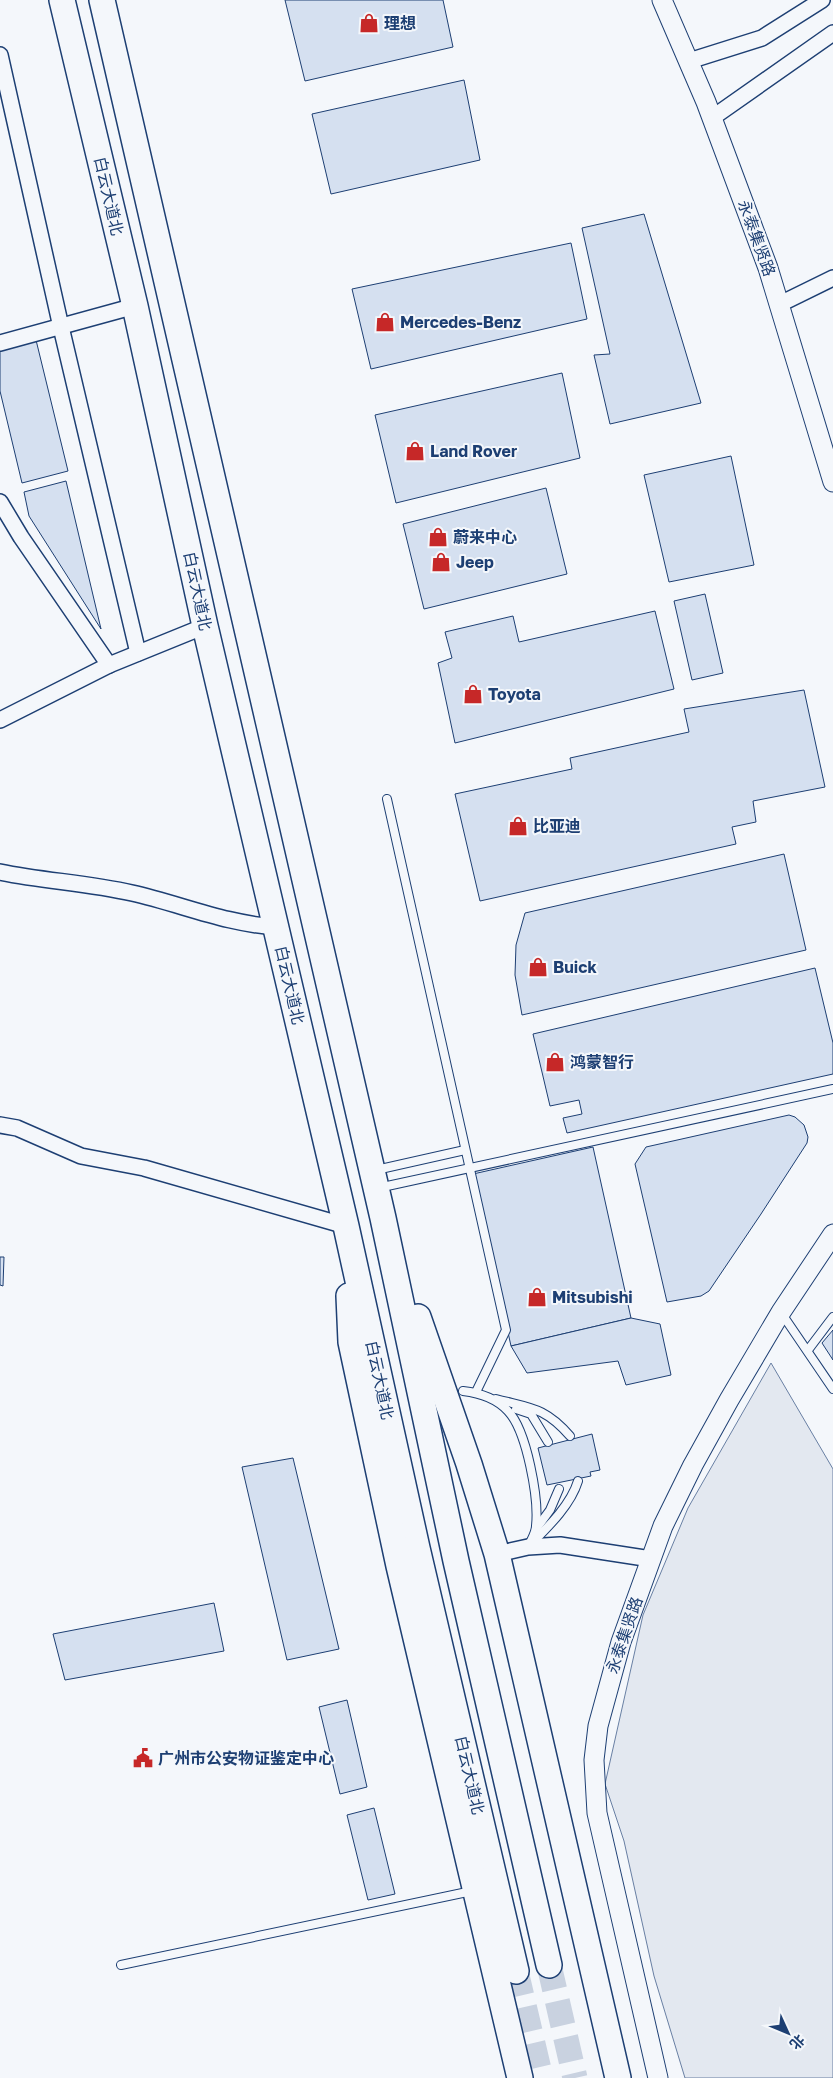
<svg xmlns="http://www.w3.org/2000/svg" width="833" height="2078" font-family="'Golos Text','Noto Sans SC',sans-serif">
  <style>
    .parking { fill: #e3e8f0; stroke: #687fa3 }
    .building { fill: #d5e0f0; stroke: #1d3f73 }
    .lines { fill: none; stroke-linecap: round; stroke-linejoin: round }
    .trunk-tunnel { stroke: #c9d2e0; stroke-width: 25; stroke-dasharray: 25 12; stroke-linecap: butt }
    .service-casing { stroke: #1d3f73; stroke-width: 10 }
    .minor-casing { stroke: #1d3f73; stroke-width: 18 }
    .tertiary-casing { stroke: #1d3f73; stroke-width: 21 }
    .trunk-casing { stroke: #1d3f73; stroke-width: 28 }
    .service { stroke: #f4f7fb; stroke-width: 8 }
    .minor { stroke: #f4f7fb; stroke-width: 15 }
    .tertiary { stroke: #f4f7fb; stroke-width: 19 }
    .trunk { stroke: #f4f7fb; stroke-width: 25 }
    .labels { text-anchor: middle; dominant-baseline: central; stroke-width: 4; stroke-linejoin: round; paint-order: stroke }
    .poi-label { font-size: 16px; font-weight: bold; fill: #1d3f73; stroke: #f4f7fb; text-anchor: start }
    .street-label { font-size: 16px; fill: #1d3f73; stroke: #f4f7fb }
  </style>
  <rect width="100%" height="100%" fill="#f4f7fb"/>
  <path class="parking" d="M771,1363l62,106v609h-148l-31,-102 -30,-135 -19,-57 38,-169 45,-107z"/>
  <g class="building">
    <path d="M285,0h158l10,47 -148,34z"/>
    <path d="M464,80l16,80 -149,34 -19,-80z"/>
    <path d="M644,214l57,189 -91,21 -16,-69 16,-1 -28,-126z"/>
    <path d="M571,243l16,76 -216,50 -19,-80z"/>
    <path d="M36,340l32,131 -46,12 -22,-92v-43z"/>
    <path d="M562,373l18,85 -184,45 -21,-88z"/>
    <path d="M731,456l23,109 -85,17 -25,-107z"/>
    <path d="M66,481l35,148 -72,-113 -5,-24z"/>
    <path d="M546,488l21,86 -143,35 -21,-85z"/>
    <path d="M705,594l18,79 -31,7 -18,-79z"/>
    <path d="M655,611l19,78 -219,54 -17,-80 14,-5 -7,-26 68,-16 6,26z"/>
    <path d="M804,690l21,97 -72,14 3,21 -24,5 4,17 -256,57 -25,-107 117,-25 -2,-11 119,-26 -5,-23z"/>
    <path d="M784,854l22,96 -284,65 -7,-40 1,-30 9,-32z"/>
    <path d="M815,968l18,75v31l-266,59 -4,-15 19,-4 -3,-14 -29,6 -17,-72z"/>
    <path d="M789,1115l6,2 9,8 4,12 -1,6 -46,71 -52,77 -8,5 -34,6 -32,-138 11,-17z"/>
    <path d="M593,1147l38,171 -120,28 -38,-172z"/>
    <path d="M0,1257h4l-1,29 -3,-1z"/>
    <path d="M631,1318l29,6 11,51 -45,10 -8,-24 -91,12 -16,-27z"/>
    <path d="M833,1330v30l-11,-17z"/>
    <path d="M592,1434l8,36 -10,2 1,4 -44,9 -9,-37z"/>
    <path d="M293,1458l46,191 -52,11 -45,-193z"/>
    <path d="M214,1603l10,48 -159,29 -12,-46z"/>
    <path d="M347,1700l20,87 -27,7 -21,-87z"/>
    <path d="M374,1808l21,86 -27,6 -21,-85z"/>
  </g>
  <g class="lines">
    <g class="trunk-tunnel">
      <path d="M549,1965l26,113"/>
      <path d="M516,1971l25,107"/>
    </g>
    <defs>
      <g id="service">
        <path d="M387,799l119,531 -30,62"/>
        <path d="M376,1170l89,-20"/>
        <path d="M378,1188l455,-99"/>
        <path d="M782,1314l51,75"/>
        <path d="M808,1350l25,-33"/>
        <path d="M463,1391c17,2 33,7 45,20 19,20 31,88 28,115 0,7 -5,14 -8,21"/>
        <path d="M496,1399c34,9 49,8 74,37"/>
        <path d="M516,1409l15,5 17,28"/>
        <path d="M536,1529l14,-19 9,-21"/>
        <path d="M533,1542c17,-17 38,-38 45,-61"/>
        <path d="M121,1965l351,-74"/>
      </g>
      <g id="minor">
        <path d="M0,55l61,272 77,326"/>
        <path d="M689,61l73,-23 60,-38"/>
        <path d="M712,118l121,-85"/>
        <path d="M780,304l53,-26"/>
        <path d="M0,343l135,-37"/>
        <path d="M0,502l21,35 88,128"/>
        <path d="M0,720l109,-55 96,-39"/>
        <path d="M0,872c44,9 88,11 132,21 49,11 94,31 145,34"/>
        <path d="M0,1125l17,3 64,28 63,12 202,58"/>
        <path d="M497,1554l31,-7 32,-2 91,14"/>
      </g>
      <g id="tertiary">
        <path d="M662,0l44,102 62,166 65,214"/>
        <path d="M658,2078l-61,-265 -3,-53 4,-34 23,-84 42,-116 30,-61 36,-65 52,-88 52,-78"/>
      </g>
      <g id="trunk">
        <path d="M62,0l73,306 70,320 141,600 71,322 99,423"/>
        <path d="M102,0l281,1218 73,343 93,404"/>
        <path d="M349,1296l2,46 48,224 121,512"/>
        <path d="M418,1317l51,147 28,90 121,524"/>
      </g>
    </defs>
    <use href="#service" class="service-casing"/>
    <use href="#minor" class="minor-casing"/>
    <use href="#tertiary" class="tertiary-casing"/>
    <use href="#trunk" class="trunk-casing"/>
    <use href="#service" class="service"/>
    <use href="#minor" class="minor"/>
    <use href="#tertiary" class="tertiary"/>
    <use href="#trunk" class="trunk"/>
  </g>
  <defs>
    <symbol id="shop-bare" viewBox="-9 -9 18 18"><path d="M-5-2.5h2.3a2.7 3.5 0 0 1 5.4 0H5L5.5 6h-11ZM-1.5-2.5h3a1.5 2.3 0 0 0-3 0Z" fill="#c62828" stroke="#f4f7fb" stroke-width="2.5" paint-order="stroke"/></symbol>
    <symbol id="civic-bare" viewBox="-9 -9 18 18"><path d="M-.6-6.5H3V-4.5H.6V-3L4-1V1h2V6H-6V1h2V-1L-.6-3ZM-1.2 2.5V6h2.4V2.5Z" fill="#c62828" stroke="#f4f7fb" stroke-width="2.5" paint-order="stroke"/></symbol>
  </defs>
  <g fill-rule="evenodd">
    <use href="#shop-bare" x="355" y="9" width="28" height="28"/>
    <use href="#shop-bare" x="371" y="308" width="28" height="28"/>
    <use href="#shop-bare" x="401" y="437" width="28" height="28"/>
    <use href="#shop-bare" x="424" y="523" width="28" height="28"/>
    <use href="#shop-bare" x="427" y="548" width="28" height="28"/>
    <use href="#shop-bare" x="459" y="680" width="28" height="28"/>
    <use href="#shop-bare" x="504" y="812" width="28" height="28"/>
    <use href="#shop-bare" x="524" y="953" width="28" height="28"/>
    <use href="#shop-bare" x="541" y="1048" width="28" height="28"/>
    <use href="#shop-bare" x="523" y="1283" width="28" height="28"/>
    <use href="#civic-bare" x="129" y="1744" width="28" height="28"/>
  </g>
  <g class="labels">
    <g class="poi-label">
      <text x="384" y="23">理想</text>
      <text x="400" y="322">Mercedes-Benz</text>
      <text x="430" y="451">Land Rover</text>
      <text x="453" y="537">蔚来中心</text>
      <text x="456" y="562">Jeep</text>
      <text x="488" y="694">Toyota</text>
      <text x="533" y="826">比亚迪</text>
      <text x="553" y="967">Buick</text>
      <text x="570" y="1062">鸿蒙智行</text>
      <text x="552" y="1297">Mitsubishi</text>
      <text x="158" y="1758">广州市公安物证鉴定中心</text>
    </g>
    <g class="street-label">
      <text transform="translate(109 196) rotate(77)">白云大道北</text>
      <text transform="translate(757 238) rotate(70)">永泰集贤路</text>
      <text transform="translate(198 591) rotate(78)">白云大道北</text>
      <text transform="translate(290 985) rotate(77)">白云大道北</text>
      <text transform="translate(380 1380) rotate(78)">白云大道北</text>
      <text transform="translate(624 1635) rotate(-71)">永泰集贤路</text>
      <text transform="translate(470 1775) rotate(77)">白云大道北</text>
    </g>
  </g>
  <g transform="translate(788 2033) rotate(134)" stroke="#f4f7fb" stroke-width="4" paint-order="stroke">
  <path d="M0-4L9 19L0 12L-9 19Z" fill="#1d3f73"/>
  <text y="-8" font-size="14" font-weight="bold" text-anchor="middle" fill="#1d3f73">北</text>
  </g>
</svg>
